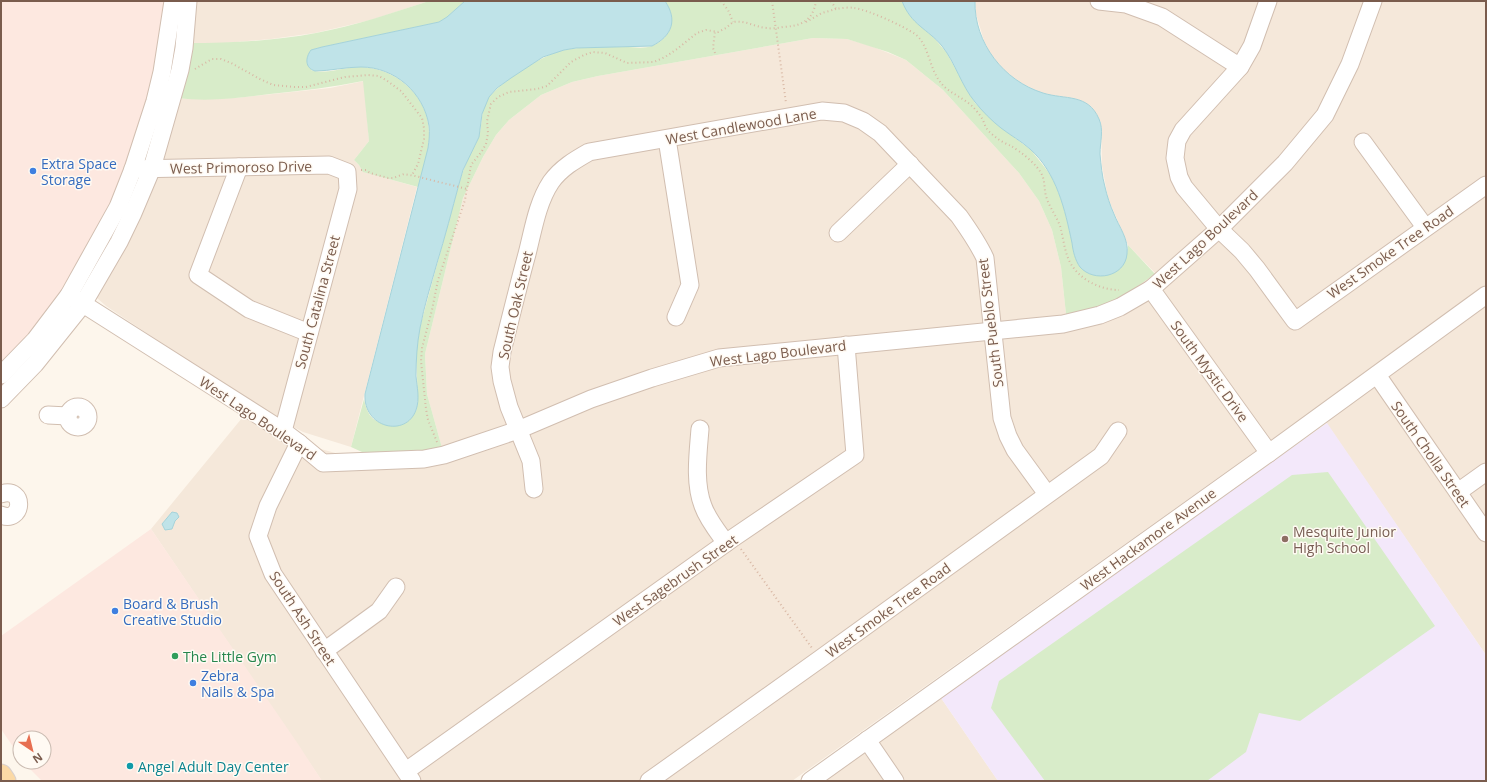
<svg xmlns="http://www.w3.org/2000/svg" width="1487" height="782" font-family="'Open Sans',sans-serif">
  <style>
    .residential { fill: #f5e8da }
    .commercial { fill: #fde8e0 }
    .education { fill: #f3e8fa }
    .green { fill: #d8ecc9 }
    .water { fill: #bfe3e8; stroke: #a5d3da }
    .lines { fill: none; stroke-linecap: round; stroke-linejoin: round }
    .minor-casing { stroke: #d1beb0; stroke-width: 19 }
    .major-casing { stroke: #dad1cd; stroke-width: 23 }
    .path { stroke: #d9b8a5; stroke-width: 2; stroke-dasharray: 1 3; stroke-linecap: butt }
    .minor { stroke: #fff; stroke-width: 17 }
    .major { stroke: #fbd9a5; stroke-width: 21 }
    .shop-dot { fill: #3f7fe0; stroke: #fffaf3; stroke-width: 1.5 }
    .education-dot { fill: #8d6e63; stroke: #fffaf3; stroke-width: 1.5 }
    .leisure-dot { fill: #2e9e5b; stroke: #fffaf3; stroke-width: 1.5 }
    .culture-dot { fill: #0f9aa8; stroke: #fffaf3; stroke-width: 1.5 }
    .labels { text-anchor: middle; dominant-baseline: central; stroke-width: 3; stroke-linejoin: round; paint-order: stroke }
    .street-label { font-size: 14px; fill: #7a5c4d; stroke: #fffaf3 }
    .shop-label { font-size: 14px; fill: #366cbe; stroke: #fffaf3; text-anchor: start }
    .education-label { font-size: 14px; fill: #785e54; stroke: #fffaf3; text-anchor: start }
    .leisure-label { font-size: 14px; fill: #27864d; stroke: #fffaf3; text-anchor: start }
    .culture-label { font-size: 14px; fill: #0d838f; stroke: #fffaf3; text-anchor: start }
  </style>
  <rect width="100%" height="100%" fill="#fdf6ec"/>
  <g class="residential">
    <path d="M192,1h237l-58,19 -56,13 -44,6 -46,4h-37z"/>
    <path d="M975,1h511v654l-170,-247 -524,373h-470l-171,-252 91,-111v-13l57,38 40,11 105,1 -17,-61 -2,-40 38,-156 20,-41 13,-22 13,-15 32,-25 31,-13 26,-6 215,-38 34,1 24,7 35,14 37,30 76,83 20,28 13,29 9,37 5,47 89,-41 -27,-28 -20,-47 -6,-32 -1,-44 -30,-24 -27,-4 -13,-6 -14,-7 -12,-10 -14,-16 -7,-14 -8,-27z"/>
    <path d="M364,81l5,60 -15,19 5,5 5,7 53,15 -66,260 -48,-15 -36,-19 -161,-107 -9,-8v-7l81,-193 10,1 48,-1 94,-10z"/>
    <path d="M941,698l57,83h-173z"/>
  </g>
  <g class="commercial">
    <path d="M1,1h166l-5,38 -29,117 -48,101 -35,52 -36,44 -13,14z"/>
    <path d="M151,529l147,215 24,37h-280l-19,-19h21v-24h-24v19l-19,-28v-93z"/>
  </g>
  <path class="education" d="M1327,423l159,232v126h-488l-57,-83z"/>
  <g class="green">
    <path d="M429,1h36l-18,16 -8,5 -117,25 -11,3v20c14,5 36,-4 51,-3 37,2 69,32 67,70 0,17 -6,34 -11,50l-55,-15 -4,-7 -5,-5 15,-19 -6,-60c-31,6 -62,10 -93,13 -30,4 -62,8 -92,4l10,-55c43,0 86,-2 128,-10 38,-7 76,-20 113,-32z"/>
    <path d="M665,1h237l9,16 24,22 11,13 29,51 24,23 32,24 15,19 6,8 10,24 15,60 50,-7 1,-9 27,29c-12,8 -24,18 -37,24 -16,8 -34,13 -52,16l-5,-47 -9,-37 -13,-29 -20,-28 -76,-83 -37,-30 -18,-8 -41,-13 -34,-1 -215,38 -26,6 -31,13 -32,25 -13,15 -13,22 -20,41 -38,156 2,40 17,61 -62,6 -31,-14 13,-48c6,30 21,24 44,22l8,-10 2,-9 -2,-49 4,-26 39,-143c3,-11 7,-21 12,-31 3,-5 6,-11 8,-17 4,-13 1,-28 11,-40 15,-17 52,-41 74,-46 20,-4 41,-3 61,-3 8,0 19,2 27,-1 20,-8 25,-28 13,-45z"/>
    <path d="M1328,472l107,154 -135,95 -41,-8 -13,39 -39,29h-162l-54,-73 8,-27 293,-206z"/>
  </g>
  <g class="water">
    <path d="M465,1h200c13,19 7,35 -13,45l-76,2 -12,2 -21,7 -32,21 -14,10 -8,9 -7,17 -3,23 -16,33 -4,14c-7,26 -14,53 -22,79 -6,22 -13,43 -17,65 -3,16 -4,32 -4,48 1,11 4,23 0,34 -10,28 -53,18 -51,-16l63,-246c1,-7 2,-15 1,-22 -5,-33 -34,-59 -68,-59 -16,0 -31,4 -46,4 -10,-3 -10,-13 -4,-21l11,-3 117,-25 8,-5z"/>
    <path d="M902,1h73c-1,42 29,80 68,92 22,7 45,0 56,26 5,11 1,23 1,35 1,11 2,22 5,33 2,9 5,18 9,27 5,13 15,25 13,40 -2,23 -33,29 -47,13 -5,-7 -7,-16 -8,-24 -7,-33 -15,-70 -42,-94 -9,-8 -20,-14 -29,-21 -9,-7 -19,-17 -26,-26 -14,-17 -19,-38 -33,-56 -14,-17 -31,-21 -40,-45z"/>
    <path d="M172,512l5,1 2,4 -4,4 -3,8 -7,1 -3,-6z"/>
  </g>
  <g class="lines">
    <defs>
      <g id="minor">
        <path d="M1099,1l27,3 36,13 78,50"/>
        <path d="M1268,1l-16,45 -12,21 -57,63 -6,11 -2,17 4,19 5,10 35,42 23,22 15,18 38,52 191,-136"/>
        <path d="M667,139l23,146 -14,32"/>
        <path d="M1363,142l62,85"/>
        <path d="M239,167l-41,108 51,34 60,24"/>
        <path d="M133,169l196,-4 18,7 1,17 -65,242"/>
        <path d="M838,233l72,-69"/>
        <path d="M1151,289l118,164"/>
        <path d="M69,295l214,136 16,12 24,20 101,-4 20,-4 74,-25 73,-31 61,-21 67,-20 344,-34 37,-9 20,-8 31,-18 68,-60 66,-66 40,-48 25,-51 23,-63"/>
        <path d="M1,375l34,-35 34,-45 49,-88 15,-38 22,-68 7,-29 11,-71"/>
        <path d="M1377,375l109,158"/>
        <path d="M1,399l34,-35 48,-60 36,-62 14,-29 19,-45 28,-98 4,-22 4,-47"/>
        <circle cx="78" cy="417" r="10"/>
        <path d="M48,415l20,1"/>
        <path d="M700,429c-2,25 -6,54 3,77 5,14 15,26 23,37"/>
        <path d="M299,443l-31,63 -10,30 15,38 139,207"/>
        <path d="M534,489l-3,-28 -22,-54 -7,-26 -2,-14 2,-15c8,-32 16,-65 25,-98 6,-23 10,-51 24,-72 10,-14 24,-22 38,-30l233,-41 22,2 19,8 17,12 79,83c10,14 19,27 26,42l17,160 6,18 7,14 32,44"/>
        <path d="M1458,492l28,-20"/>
        <path d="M1,494c25,-8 22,30 0,21"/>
        <path d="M324,651l55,-40 17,-24"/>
        <path d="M867,740l28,41"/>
        <path d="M406,771l327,-233 122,-83 -9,-110"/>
        <path d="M649,781l171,-122 281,-203 17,-25"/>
        <path d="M810,781l459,-328 217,-158"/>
      </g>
      <path id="major" d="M1,775l4,6"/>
    </defs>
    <use href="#minor" class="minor-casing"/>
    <use href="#major" class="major-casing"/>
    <g class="path">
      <path d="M721,1l7,9 5,12"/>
      <path d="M772,1l14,102"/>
      <path d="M831,1l5,8c6,-1 13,-2 18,-1 15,2 49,18 61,26 16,12 13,40 32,55 8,6 17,10 25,17 4,4 8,9 11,14 1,3 2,6 4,9 2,3 7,7 11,10 4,3 9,5 13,7 9,5 27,19 31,29 3,6 2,14 4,21 3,11 10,19 14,30 3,10 4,22 8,32 8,20 31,32 51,32"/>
      <path d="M806,22l16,-9 14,-4"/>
      <path d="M715,53l-2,-5 2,-16"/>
      <path d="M195,69l17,-10h9l10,4 29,16 13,6 22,2h11l39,-10 23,-2 11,1 7,4 15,11 21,27 2,10v11l-6,25 -6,11"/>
      <path d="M361,170h5l4,3 18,5h5l11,-4 11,2 52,13"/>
      <path d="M437,442l-9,-22 -2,-11 -5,-48 1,-13 10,-38 6,-30 27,-80 6,-35 11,-14 4,-7 2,-11 -1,-12 4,-17 7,-7 11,-5 28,-3 10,-3 24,-24 13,-7 9,-3 12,1 22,10 27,-1 11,-5 12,-8 20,-16 9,-3 12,2 8,-4 7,-6c13,-2 21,5 34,6 5,1 11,0 16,-1 18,-1 30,-6 33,-26"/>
      <path d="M741,549l71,99"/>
    </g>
    <use href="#minor" class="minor"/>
    <use href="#major" class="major"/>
  </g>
  <g class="shop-dot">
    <circle cx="33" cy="171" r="4"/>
    <circle cx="115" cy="611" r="4"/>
    <circle cx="193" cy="683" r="4"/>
  </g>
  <circle class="education-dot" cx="1285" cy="539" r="4"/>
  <circle class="leisure-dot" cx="175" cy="656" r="4"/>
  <circle class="culture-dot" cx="130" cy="766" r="4"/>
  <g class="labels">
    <g class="street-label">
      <text transform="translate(741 126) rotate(-10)">West Candlewood Lane</text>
      <text transform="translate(241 167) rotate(-1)">West Primoroso Drive</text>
      <text transform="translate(1205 239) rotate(-43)">West Lago Boulevard</text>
      <text transform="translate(1390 252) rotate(-35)">West Smoke Tree Road</text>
      <text transform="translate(317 302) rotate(-75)">South Catalina Street</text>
      <text transform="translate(515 305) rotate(-77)">South Oak Street</text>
      <text transform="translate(990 323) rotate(-97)">South Pueblo Street</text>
      <text transform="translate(778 353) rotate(-7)">West Lago Boulevard</text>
      <text transform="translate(1210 371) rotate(54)">South Mystic Drive</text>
      <text transform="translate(258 418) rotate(34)">West Lago Boulevard</text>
      <text transform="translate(1431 454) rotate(55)">South Cholla Street</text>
      <text transform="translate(1148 539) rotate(-36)">West Hackamore Avenue</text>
      <text transform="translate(675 580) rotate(-35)">West Sagebrush Street</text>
      <text transform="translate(888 610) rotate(-36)">West Smoke Tree Road</text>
      <text transform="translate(303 618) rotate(57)">South Ash Street</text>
    </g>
    <g class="shop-label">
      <text x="41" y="163">Extra Space<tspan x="41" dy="16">Storage</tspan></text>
      <text x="123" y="603">Board &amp; Brush<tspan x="123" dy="16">Creative Studio</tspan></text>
      <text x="201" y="675">Zebra<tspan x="201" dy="16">Nails &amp; Spa</tspan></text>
    </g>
    <g class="education-label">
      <text x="1293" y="531">Mesquite Junior<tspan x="1293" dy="16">High School</tspan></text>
    </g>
    <g class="leisure-label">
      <text x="183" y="656">The Little Gym</text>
    </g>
    <g class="culture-label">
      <text x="138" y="766">Angel Adult Day Center</text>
    </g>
  </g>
  <rect width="1487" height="782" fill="none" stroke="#7a5c4d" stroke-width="4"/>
  <g transform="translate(32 750) rotate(145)"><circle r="19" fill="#fffaf3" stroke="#cabbb1"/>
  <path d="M0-3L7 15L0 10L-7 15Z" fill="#e76f51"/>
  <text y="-6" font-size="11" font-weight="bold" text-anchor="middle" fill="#7a5c4d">N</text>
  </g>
</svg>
